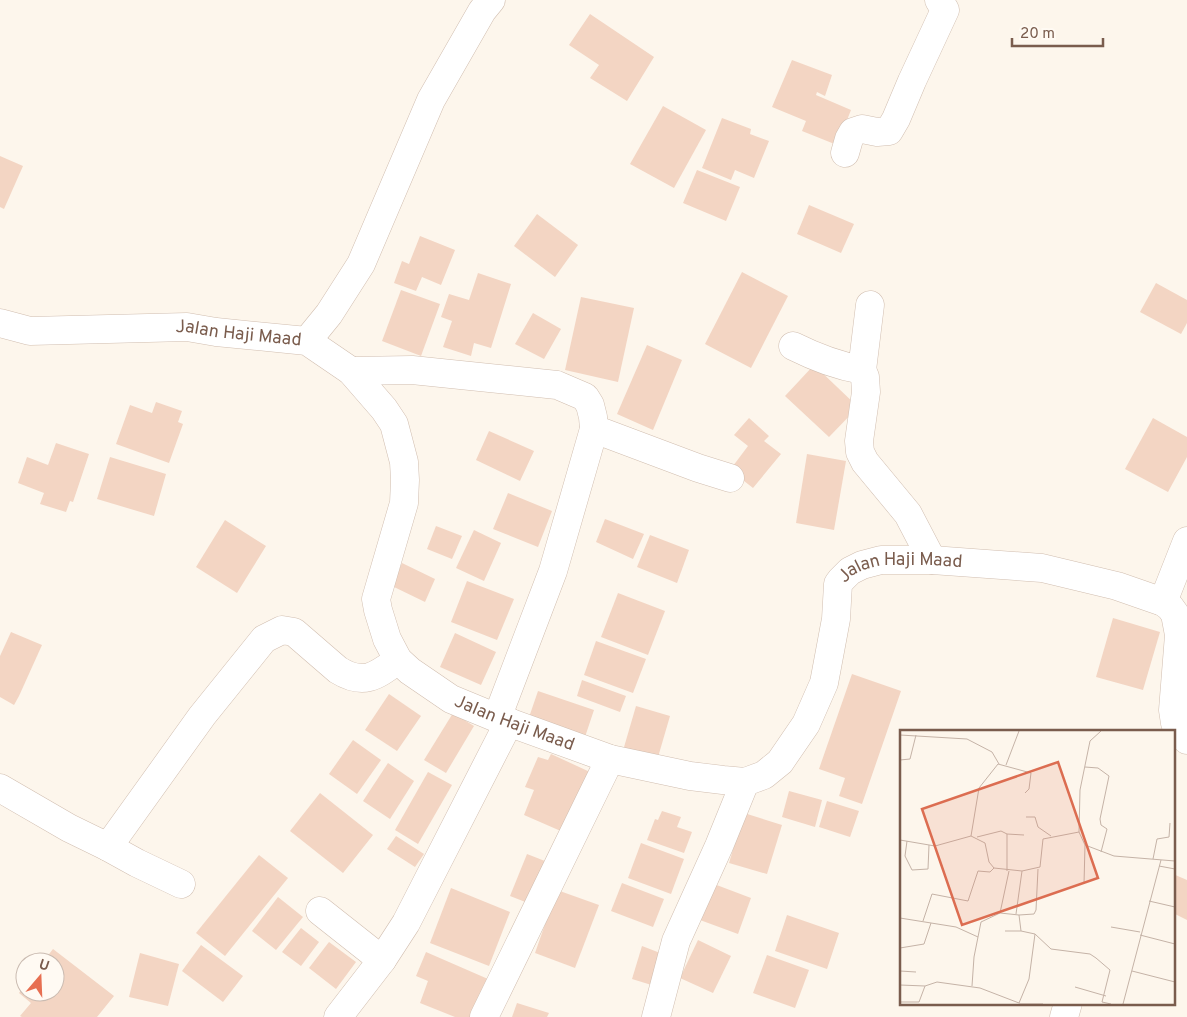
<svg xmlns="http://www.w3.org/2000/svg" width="1187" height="1017" font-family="Overpass,sans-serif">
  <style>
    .building { fill: #f3d5c3 }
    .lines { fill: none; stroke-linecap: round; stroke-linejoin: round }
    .minor-casing { stroke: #d1beb0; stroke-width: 29 }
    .minor { stroke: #fff; stroke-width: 28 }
    .labels { text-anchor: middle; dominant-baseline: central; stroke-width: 5; stroke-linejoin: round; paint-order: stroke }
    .street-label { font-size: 18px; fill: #7a5c4d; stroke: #fffaf3 }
    .inset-road { fill: none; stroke: #c5b3a7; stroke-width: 1 }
    .view { fill: #dc6d51; fill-opacity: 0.15; stroke: #dc6d51; stroke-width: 2.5 }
    .inset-edge { fill: none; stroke: #7a5c4d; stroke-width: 2.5 }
  </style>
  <rect width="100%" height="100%" fill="#fdf6ec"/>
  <g class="building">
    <path d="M590,14l64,43 -27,44 -37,-23 9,-13 -30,-20z"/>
    <path d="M792,60l40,15 -7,21 -8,-4 -1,3 35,15 -14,35 -35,-14 4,-10 -34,-14z"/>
    <path d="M663,106l43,24 -32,58 -44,-24z"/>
    <path d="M722,118l29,11 -1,5 19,7 -15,37 -19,-8 -4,10 -29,-12z"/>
    <path d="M0,156l23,10 -19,43 -4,-2z"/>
    <path d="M697,170l43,17 -14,34 -43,-18z"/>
    <path d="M809,205l45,19 -13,29 -44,-19z"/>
    <path d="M537,214l41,31 -23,32 -41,-31z"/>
    <path d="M420,236l35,14 -14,35 -19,-8 -6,14 -22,-8 8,-22 7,3z"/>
    <path d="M742,272l46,24 -37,72 -46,-24z"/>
    <path d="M478,273l33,11 -20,64 -17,-5 -3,13 -28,-9 9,-26 -11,-4 8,-23 20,6z"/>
    <path d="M1156,283l31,17v23l-6,11 -41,-22z"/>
    <path d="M401,290l39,14 -19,52 -39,-15z"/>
    <path d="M581,297l53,11 -16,74 -53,-12z"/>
    <path d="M533,313l28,16 -17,30 -29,-15z"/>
    <path d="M647,345l35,15 -29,70 -36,-16z"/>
    <path d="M814,365l44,42 -29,30 -44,-41z"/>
    <path d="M156,402l26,9 -4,11 5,2 -14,39 -53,-19 14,-39 22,8z"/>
    <path d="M749,418l20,18 -5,5 17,13 -28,34 -23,-18 18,-24 -14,-11z"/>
    <path d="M1153,418l34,19v20l-19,35 -43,-23z"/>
    <path d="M489,431l45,20 -14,30 -44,-21z"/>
    <path d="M56,443l33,11 -16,48 -3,-1 -4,11 -26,-8 4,-11 -26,-10 9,-26 21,8z"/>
    <path d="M807,454l39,7 -12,69 -38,-7z"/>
    <path d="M110,457l56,17 -12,42 -57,-17z"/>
    <path d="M508,493l44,18 -14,36 -45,-18z"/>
    <path d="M605,519l39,15 -11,25 -37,-17z"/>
    <path d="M225,520l41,26 -29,47 -41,-26z"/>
    <path d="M436,526l26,10 -10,23 -25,-10z"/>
    <path d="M474,530l27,13 -17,38 -28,-13z"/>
    <path d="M650,535l39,15 -12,33 -40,-16z"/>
    <path d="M402,563l33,16 -10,23 -33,-16z"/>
    <path d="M467,581l47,18 -17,41 -46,-18z"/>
    <path d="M618,593l47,18 -17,44 -47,-18z"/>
    <path d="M1113,618l47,14 -17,58 -47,-13z"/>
    <path d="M11,632l31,13 -23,51 -5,9 -14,-8v-41z"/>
    <path d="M455,633l41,19 -15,33 -41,-18z"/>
    <path d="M596,641l50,18 -13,34 -49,-18z"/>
    <path d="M852,674l49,17 -39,113 -23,-8 6,-18 -26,-9z"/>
    <path d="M582,680l44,16 -6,16 -43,-16z"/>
    <path d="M538,691l56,19 -12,36 -56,-20z"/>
    <path d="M389,694l32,22 -24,35 -32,-21z"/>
    <path d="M636,706l34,10 -14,48 -34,-10z"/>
    <path d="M453,713l21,13 -28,47 -22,-13z"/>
    <path d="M353,740l28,20 -24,34 -28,-20z"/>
    <path d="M551,754l39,18 -27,60 -39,-17 10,-25 -9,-3 13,-30 10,3z"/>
    <path d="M388,763l26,18 -24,38 -27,-18z"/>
    <path d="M428,772l24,13 -34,59 -23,-14z"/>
    <path d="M789,791l33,9 -7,27 -33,-10z"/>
    <path d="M320,793l53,42 -30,38 -53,-42z"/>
    <path d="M827,801l32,10 -9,26 -31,-10z"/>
    <path d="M662,811l19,6 -4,10 15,5 -8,21 -37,-13 8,-21 3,1z"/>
    <path d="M744,813l38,12 -15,49 -38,-11z"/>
    <path d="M396,836l28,18 -9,13 -28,-18z"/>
    <path d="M641,843l43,16 -13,35 -43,-16z"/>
    <path d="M527,854l23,9 -17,42 -23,-9z"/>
    <path d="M259,855l29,23 -63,78 -29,-23z"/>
    <path d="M1173,874l14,6v40l-14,-7z"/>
    <path d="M622,883l42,16 -11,28 -42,-16z"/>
    <path d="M714,884l37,14 -13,36 -38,-14z"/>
    <path d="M451,888l59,24 -21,54 -59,-23z"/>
    <path d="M557,890l42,15 -24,63 -40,-15z"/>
    <path d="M278,897l25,20 -27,33 -24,-19z"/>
    <path d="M787,915l52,18 -12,36 -52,-18z"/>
    <path d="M301,928l18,14 -18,24 -19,-14z"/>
    <path d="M698,940l33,16 -18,37 -33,-15z"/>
    <path d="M329,942l27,20 -20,27 -27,-21z"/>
    <path d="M201,945l42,31 -20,26 -41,-31z"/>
    <path d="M642,946l26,10 -10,31 -26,-8z"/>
    <path d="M53,949l61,47 -17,21h-75l-2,-1 11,-13 -12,-10 6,-8v7h30v-30h-12z"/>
    <path d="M426,952l62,27 -16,38h-17l-35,-14 8,-22 -12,-5z"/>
    <path d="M140,953l39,11 -11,42 -39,-9z"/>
    <path d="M767,955l42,15 -14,38 -42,-15z"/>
    <path d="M517,1003l32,10 -2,4h-35z"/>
  </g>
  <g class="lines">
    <defs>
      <g id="minor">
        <path d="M845,153l4,-14 4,-7 9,-3 15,3 12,-1 7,-12 16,-38 33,-71 -6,-10"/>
        <path id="s1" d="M0,323l30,8 157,-4 29,5 91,9 44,30 33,38 10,15 10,38 1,18 -1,23 -28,96 2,11 9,29 11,21 12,11 41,28 46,19 113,41 80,17 33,4 22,2 19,-7 16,-13 26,-38 18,-41 12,-64 2,-35 3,-4 9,-9 12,-6 19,-5h51l110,8 75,18 46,16 7,5 5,7 4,21 -6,75 2,13 7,12 5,5"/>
        <path d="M307,341l22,-27 32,-50 70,-164 51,-89 9,-11"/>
        <path d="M793,346c22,11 46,20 69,24l3,7 1,15 -7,49 1,11 5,10 43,52 24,46"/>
        <path d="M862,370l8,-65"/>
        <path d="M351,371l61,-1 145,15 28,12 5,8 3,12 1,12 104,39 32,10"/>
        <path d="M1163,602l24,-61"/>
        <path d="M497,718l56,-147 41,-142"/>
        <path d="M0,788l69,40 39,19 94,-131 62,-77 18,-9 12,2 44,38c26,16 38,6 60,-10"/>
        <path d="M108,847l29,16 44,21"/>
        <path d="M320,911l62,49"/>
        <path d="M338,1017l44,-57 24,-37 103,-201"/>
        <path d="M484,1017l126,-258"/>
        <path d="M656,1017l20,-76 43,-95 26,-64"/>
        <path d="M1064,1017l4,-14"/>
      </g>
    </defs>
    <use href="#minor" class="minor-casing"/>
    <use href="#minor" class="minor"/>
  </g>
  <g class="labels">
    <g class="street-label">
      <text stroke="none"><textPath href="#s1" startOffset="240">Jalan Haji Maad</textPath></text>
      <text stroke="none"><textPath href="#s1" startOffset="1350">Jalan Haji Maad</textPath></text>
      <text stroke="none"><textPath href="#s1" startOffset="810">Jalan Haji Maad</textPath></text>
    </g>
  </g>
  <g transform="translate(900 730)">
    <rect width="275" height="275" fill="#fdf6ec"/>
    <path class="inset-road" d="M201,1l-11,10 -10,49 -1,42 6,13 29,11 61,5M0,5l67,4 25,13 7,12M0,30l10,-1 6,-24M106,35l13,-34M185,37l13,1 11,8 -9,43 1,6 6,4 -6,23M126,87h9l3,10 13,9M107,104v37M71,106l8,-48 19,-24 33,9 -2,16 -4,4M77,107l24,-6 6,3 17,1M0,110l35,6 36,-10 14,7 4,19 5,6 28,3 18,-4 3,-28 36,-7M7,111l-2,15 7,14 16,-1 1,-24M253,129l4,-20 12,-2 1,-14M259,136l16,3M109,141l-9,42 19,2 2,16 14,3 16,15 39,5 6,4 14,12 -8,32 9,2M184,154l1,-39M249,171l26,6M116,184l6,-43M119,185l15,-1 2,-4 2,-41M0,188l56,9 22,10M23,191l9,-27 36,7 10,-30 12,1 4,-4M211,197l29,5M105,201h16M240,205l35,9M0,218l24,-4 7,-21M0,241l16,1M232,241l43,11M0,255l25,1M72,256l2,-29 7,-35 19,-9M175,257l31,9M0,272h19l6,-16 12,-4 43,6 39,15 10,-24 6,-45M119,274h24M223,274l38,-144"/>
    <path class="view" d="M158,32l40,116 -136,47 -40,-116z"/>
    <rect width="275" height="275" class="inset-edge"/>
  </g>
  <g transform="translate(40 977) rotate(19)"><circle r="24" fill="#fffaf3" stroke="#cabbb1"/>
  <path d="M0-4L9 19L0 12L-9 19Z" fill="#e76f51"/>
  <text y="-8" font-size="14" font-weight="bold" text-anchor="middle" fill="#7a5c4d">U</text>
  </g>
  <path d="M1012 38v8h91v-8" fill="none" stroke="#7a5c4d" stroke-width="2.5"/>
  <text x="1020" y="38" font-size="15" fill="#7a5c4d" stroke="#fffaf3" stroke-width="4" paint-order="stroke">20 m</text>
</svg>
